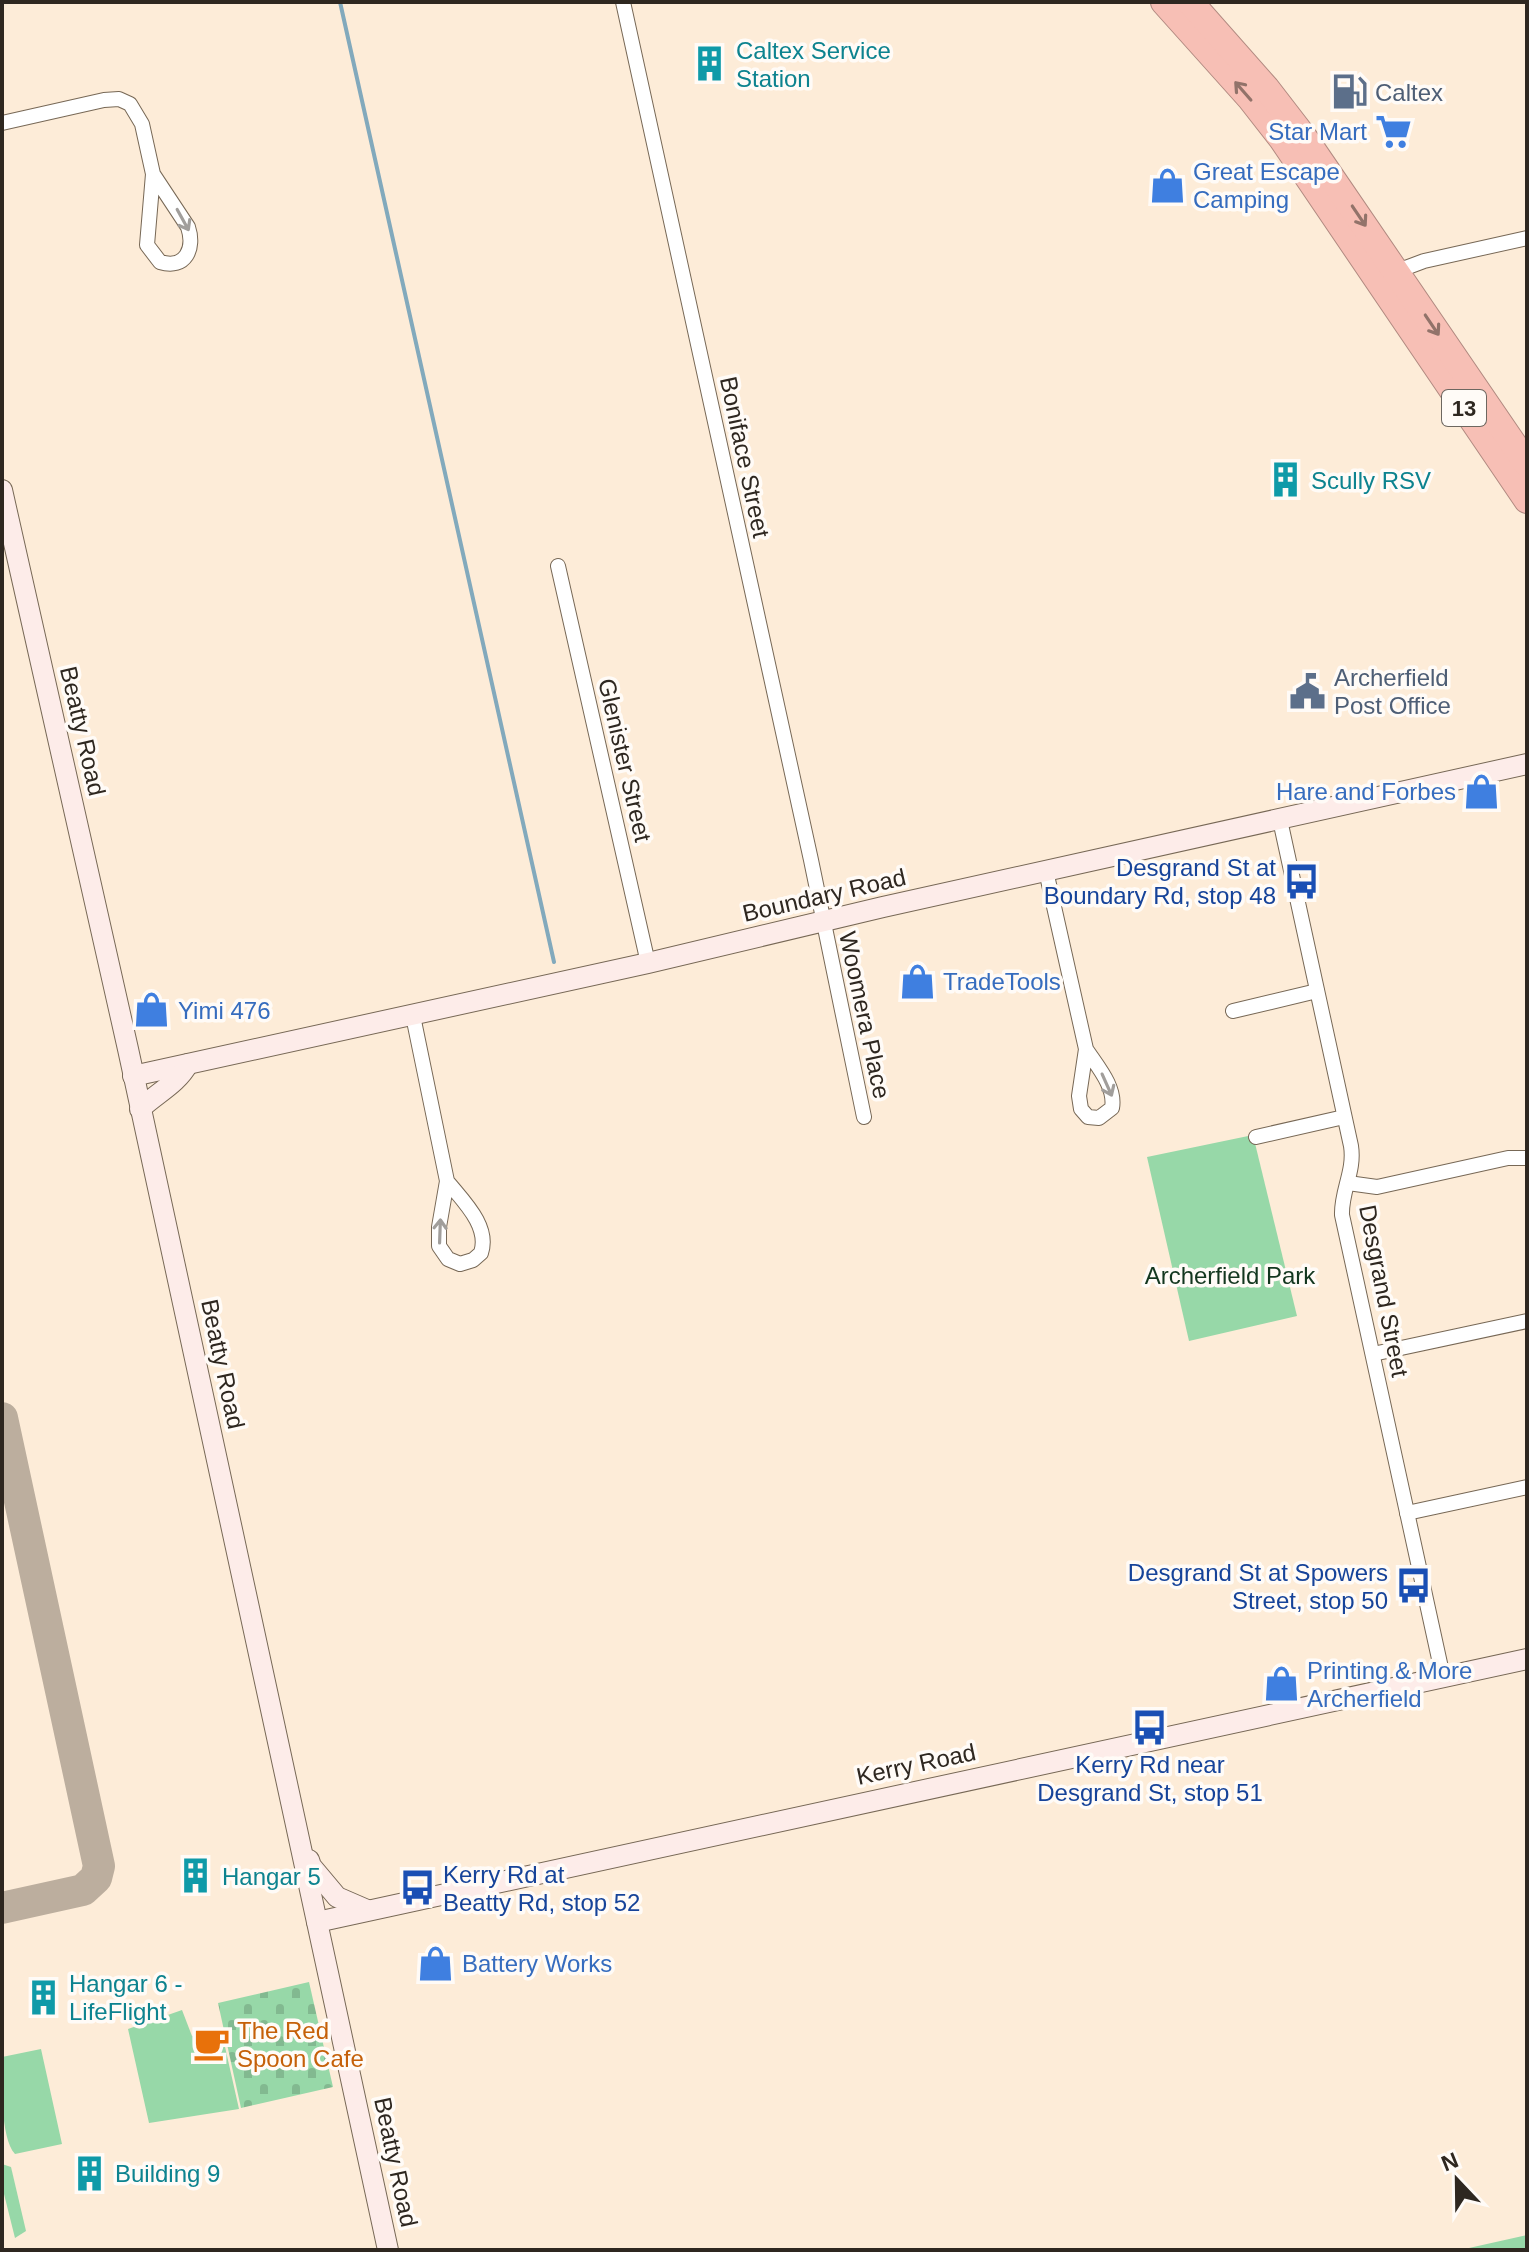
<svg xmlns="http://www.w3.org/2000/svg" width="1529" height="2252" font-family="Helvetica,sans-serif">
  <style>
    .cemetery { fill: url(#cemetery-stones) }
    .green { fill: #97d8a8 }
    .lines { fill: none; stroke-linecap: round; stroke-linejoin: round }
    .stream { stroke: #82a9bc; stroke-width: 4 }
    .taxiway { stroke: #bcae9e; stroke-width: 32 }
    .street-casing { stroke: #776856; stroke-width: 16 }
    .secondary-casing { stroke: #776856; stroke-width: 22 }
    .highway-casing { stroke: #b18a81; stroke-width: 28 }
    .street { stroke: #fff; stroke-width: 14 }
    .secondary { stroke: #fdece9; stroke-width: 20 }
    .highway { stroke: #f7bfb5; stroke-width: 26 }
    .oneway { stroke: #92736a }
    .oneway2 { stroke: #a19e9b }
    .labels { text-anchor: middle; dominant-baseline: central; stroke-width: 7; stroke-linejoin: round; paint-order: stroke }
    .shield { fill: #fffbf7; stroke: #6d6760; stroke-width: 2 }
    .shield-label { font-size: 22px; font-weight: bold; fill: #2e2720 }
    .culture-label { font-size: 24px; fill: #0d838f; stroke: #fffbf7; text-anchor: start }
    .service-label { font-size: 24px; fill: #4e5e75; stroke: #fffbf7; text-anchor: start }
    .shop-label { font-size: 24px; fill: #366cbe; stroke: #fffbf7; text-anchor: start }
    .street-label { font-size: 24px; fill: #2e2720; stroke: #fffbf7 }
    .transit-label { font-size: 24px; fill: #164399; stroke: #fffbf7; text-anchor: end }
    .park-label { font-size: 24px; fill: #13371f; stroke: #fffbf7 }
    .food-label { font-size: 24px; fill: #c56008; stroke: #fffbf7; text-anchor: start }
  </style>
  <defs>
    <pattern id="cemetery-stones" width="16" height="16" patternUnits="userSpaceOnUse" patternTransform="scale(2)"><rect width="16" height="16" fill="#97d8a8"/><path d="M2 7V4a2 2 0 0 1 4 0v3zM10 15v-3a2 2 0 0 1 4 0v3z" fill="#82b990"/></pattern>
  </defs>
  <rect width="100%" height="100%" fill="#fdecd8"/>
  <path class="cemetery" d="M309,1982l24,105 -92,21 -23,-105z"/>
  <g class="green">
    <path d="M1253,1135l44,181 -108,25 -42,-184z"/>
    <path d="M182,2010l10,26 29,-7 18,80 -90,14 -21,-94z"/>
    <path d="M41,2049l21,95 -47,10c-15,-17 -13,-72 -13,-97z"/>
    <path d="M2,2164l9,3 15,64 -11,7 -13,-52z"/>
    <path d="M1527,2235v15h-67z"/>
  </g>
  <g class="lines">
    <path class="stream" d="M340,2l214,960"/>
    <path class="taxiway" d="M2,1418l97,448 -3,12 -13,12 -81,18"/>
    <defs>
      <g id="street">
        <path d="M623,2l188,858 53,257"/>
        <path d="M2,123l102,-23 15,-1 11,5 12,20 11,50 -6,71 13,17c26,8 35,-14 28,-35l-35,-53"/>
        <path d="M1392,273l32,-12 103,-23"/>
        <path d="M558,566l90,397"/>
        <path d="M1280,820l71,326c4,25 -10,45 -9,69l101,462"/>
        <path d="M1046,871l40,178 -7,47 2,13 7,8 11,1 13,-10c4,-21 -15,-42 -26,-59"/>
        <path d="M1233,1011l84,-20"/>
        <path d="M413,1016l34,165 -8,46v19l9,13 12,5 13,-4 8,-7c9,-27 -18,-52 -34,-72"/>
        <path d="M1256,1137l88,-20"/>
        <path d="M1348,1183l29,4 131,-29h19"/>
        <path d="M1373,1354l154,-33"/>
        <path d="M1407,1513l120,-26"/>
      </g>
      <g id="secondary">
        <path d="M2,490l126,559 260,1201"/>
        <path d="M133,1076l515,-113 235,-56 644,-143"/>
        <path d="M140,1109c17,-16 37,-25 48,-45"/>
        <path d="M309,1860l2,6 26,31 30,13"/>
        <path d="M317,1922l1210,-263"/>
      </g>
      <g id="highway">
        <path d="M1164,2l86,96 32,41 245,361"/>
        <path d="M1190,2l76,86 37,48 224,328"/>
      </g>
    </defs>
    <use href="#street" class="street-casing"/>
    <use href="#secondary" class="secondary-casing"/>
    <use href="#highway" class="highway-casing"/>
    <use href="#street" class="street"/>
    <use href="#secondary" class="secondary"/>
    <use href="#highway" class="highway"/>
  </g>
  <defs><path id="oneway-shaft" d="M-6 0H5M1.5-3L5.5 0L1.5 3" fill="none" stroke-width="1.6" stroke-linecap="round" stroke-linejoin="round" transform="scale(2)"/></defs>
  <g class="oneway">
    <use href="#oneway-shaft" transform="translate(1243 91) rotate(-131)"/>
    <use href="#oneway-shaft" transform="translate(1359 216) rotate(56)"/>
    <use href="#oneway-shaft" transform="translate(1432 325) rotate(56)"/>
  </g>
  <g class="oneway2">
    <use href="#oneway-shaft" transform="translate(183 220) rotate(61)"/>
    <use href="#oneway-shaft" transform="translate(1107 1085) rotate(66)"/>
    <use href="#oneway-shaft" transform="translate(440 1231) rotate(-88)"/>
  </g>
  <defs>
    <symbol id="building-bare" viewBox="-9 -9 18 18"><path d="M-4-6H4V6H1V3H-1V6H-4ZM-2.5-4.3h1.7v1.8h-1.7ZM.8-4.3h1.7v1.8H.8ZM-2.5-1h1.7V.8h-1.7ZM.8-1h1.7V.8H.8Z" fill="#0f9aa8" stroke="#fffbf7" stroke-width="2.5" paint-order="stroke"/></symbol>
    <symbol id="fuel-bare" viewBox="-9 -9 18 18"><path d="M-5.5-6h7V0h2V4h1.3V-2.5L3-4.5l.8-.8L6-3V5H2.5V1h-1V6h-7ZM-4.2-4.7v3.2H.2V-4.7Z" fill="#5c6f8a" stroke="#fffbf7" stroke-width="2.5" paint-order="stroke"/></symbol>
    <symbol id="supermarket-bare" viewBox="-9 -9 18 18"><path d="M-6-5.5h2.5l.6 2H6L4.5 2H-2.5L-4.4-4H-6ZM-1.5 3.2a1.3 1.3 0 1 0 .1 0ZM3 3.2a1.3 1.3 0 1 0 .1 0Z" fill="#3f7fe0" stroke="#fffbf7" stroke-width="2.5" paint-order="stroke"/></symbol>
    <symbol id="shop-bare" viewBox="-9 -9 18 18"><path d="M-5-2.5h2.3a2.7 3.5 0 0 1 5.4 0H5L5.5 6h-11ZM-1.5-2.5h3a1.5 2.3 0 0 0-3 0Z" fill="#3f7fe0" stroke="#fffbf7" stroke-width="2.5" paint-order="stroke"/></symbol>
    <symbol id="civic-bare" viewBox="-9 -9 18 18"><path d="M-.6-6.5H3V-4.5H.6V-3L4-1V1h2V6H-6V1h2V-1L-.6-3ZM-1.2 2.5V6h2.4V2.5Z" fill="#5c6f8a" stroke="#fffbf7" stroke-width="2.5" paint-order="stroke"/></symbol>
    <symbol id="bus-bare" viewBox="-9 -9 18 18"><path d="M-5-6H5V4H4V6H2V4H-2V6H-4V4H-5ZM-3.5-4V0h7V-4ZM-3.5 1.2v1.5H-2V1.2ZM2 1.2v1.5H3.5V1.2Z" fill="#1a4fb4" stroke="#fffbf7" stroke-width="2.5" paint-order="stroke"/></symbol>
    <symbol id="cafe-bare" viewBox="-9 -9 18 18"><path d="M-5.5-4.5H6V0H3Q3 3.5 0 3.5H-2.5Q-5.5 3.5-5.5 0ZM3-3.2v2h1.7v-2ZM-6 4.5H4V6H-6Z" fill="#e8710a" stroke="#fffbf7" stroke-width="2.5" paint-order="stroke"/></symbol>
  </defs>
  <g fill-rule="evenodd">
    <use href="#building-bare" x="684" y="38" width="51" height="51"/>
    <use href="#fuel-bare" x="1324" y="66" width="51" height="51"/>
    <use href="#supermarket-bare" x="1368" y="106" width="51" height="51"/>
    <use href="#shop-bare" x="1142" y="160" width="51" height="51"/>
    <use href="#building-bare" x="1260" y="454" width="51" height="51"/>
    <use href="#civic-bare" x="1282" y="666" width="51" height="51"/>
    <use href="#shop-bare" x="1456" y="766" width="51" height="51"/>
    <use href="#bus-bare" x="1276" y="856" width="51" height="51"/>
    <use href="#shop-bare" x="892" y="956" width="51" height="51"/>
    <use href="#shop-bare" x="126" y="984" width="51" height="51"/>
    <use href="#bus-bare" x="1388" y="1560" width="51" height="51"/>
    <use href="#shop-bare" x="1256" y="1658" width="51" height="51"/>
    <use href="#bus-bare" x="1124" y="1702" width="51" height="51"/>
    <use href="#building-bare" x="170" y="1850" width="51" height="51"/>
    <use href="#bus-bare" x="392" y="1862" width="51" height="51"/>
    <use href="#shop-bare" x="410" y="1938" width="51" height="51"/>
    <use href="#building-bare" x="18" y="1972" width="51" height="51"/>
    <use href="#cafe-bare" x="186" y="2018" width="51" height="51"/>
    <use href="#building-bare" x="64" y="2148" width="51" height="51"/>
  </g>
  <g class="labels">
    <rect class="shield" x="1442" y="390" width="44" height="36" rx="6"/>
    <g class="shield-label">
      <text x="1464" y="408">13</text>
    </g>
    <g class="culture-label">
      <text x="736" y="50">Caltex Service<tspan x="736" dy="28">Station</tspan></text>
      <text x="1311" y="480">Scully RSV</text>
      <text x="222" y="1876">Hangar 5</text>
      <text x="69" y="1983">Hangar 6 -<tspan x="69" dy="28">LifeFlight</tspan></text>
      <text x="115" y="2173">Building 9</text>
    </g>
    <g class="service-label">
      <text x="1375" y="92">Caltex</text>
      <text x="1334" y="677">Archerfield<tspan x="1334" dy="28">Post Office</tspan></text>
    </g>
    <g class="shop-label">
      <text x="1367" y="131" text-anchor="end">Star Mart</text>
      <text x="1193" y="171">Great Escape<tspan x="1193" dy="28">Camping</tspan></text>
      <text x="1456" y="791" text-anchor="end">Hare and Forbes</text>
      <text x="943" y="981">TradeTools</text>
      <text x="178" y="1010">Yimi 476</text>
      <text x="1307" y="1670">Printing &amp; More<tspan x="1307" dy="28">Archerfield</tspan></text>
      <text x="462" y="1963">Battery Works</text>
    </g>
    <g class="street-label">
      <text transform="translate(745 457) rotate(78)">Boniface Street</text>
      <text transform="translate(83 731) rotate(77)">Beatty Road</text>
      <text transform="translate(625 760) rotate(77)">Glenister Street</text>
      <text transform="translate(824 895) rotate(-13)">Boundary Road</text>
      <text transform="translate(865 1015) rotate(78)">Woomera Place</text>
      <text transform="translate(1384 1291) rotate(79)">Desgrand Street</text>
      <text transform="translate(223 1364) rotate(78)">Beatty Road</text>
      <text transform="translate(916 1764) rotate(-12)">Kerry Road</text>
      <text transform="translate(396 2162) rotate(78)">Beatty Road</text>
    </g>
    <g class="transit-label">
      <text x="1276" y="867">Desgrand St at<tspan x="1276" dy="28">Boundary Rd, stop 48</tspan></text>
      <text x="1388" y="1572">Desgrand St at Spowers<tspan x="1388" dy="28">Street, stop 50</tspan></text>
      <text x="1150" y="1764" text-anchor="middle">Kerry Rd near<tspan x="1150" dy="28">Desgrand St, stop 51</tspan></text>
      <text x="443" y="1874" text-anchor="start">Kerry Rd at<tspan x="443" dy="28">Beatty Rd, stop 52</tspan></text>
    </g>
    <g class="park-label">
      <text x="1230" y="1275">Archerfield Park</text>
    </g>
    <g class="food-label">
      <text x="237" y="2030">The Red<tspan x="237" dy="28">Spoon Cafe</tspan></text>
    </g>
  </g>
  <rect width="1529" height="2252" fill="none" stroke="#2e2720" stroke-width="8"/>
  <g transform="translate(1457 2180) rotate(338)" stroke="#fffbf7" stroke-width="6" paint-order="stroke">
  <path d="M0-6L14 30L0 20L-14 30Z" fill="#2e2720"/>
  <text y="-12" font-size="22" font-weight="bold" text-anchor="middle" fill="#2e2720">N</text>
  </g>
</svg>
